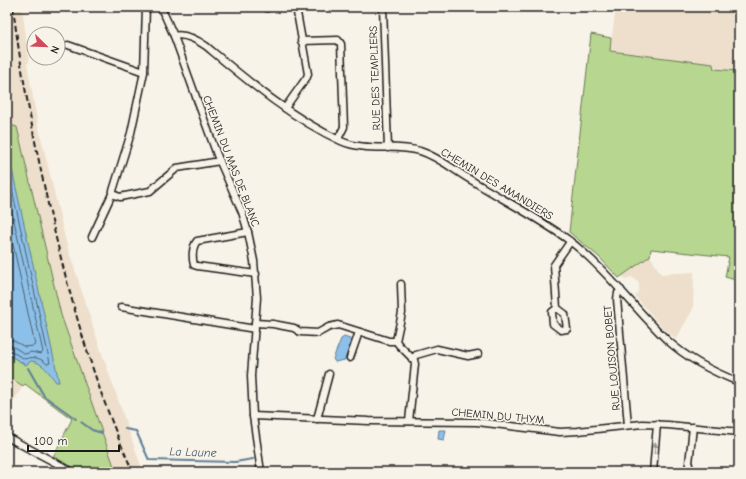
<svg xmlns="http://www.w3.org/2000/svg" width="746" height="479" font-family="'Comic Neue',sans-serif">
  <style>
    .built { fill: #eddfcb }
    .green { fill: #b7d68f; stroke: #6a7956 }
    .water { fill: #8dc0e9; stroke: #607e97 }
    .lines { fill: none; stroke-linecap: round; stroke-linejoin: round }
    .shore { stroke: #495e6e; stroke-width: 1 }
    .stream { stroke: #607e97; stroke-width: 2 }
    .street-casing { stroke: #1c1c1c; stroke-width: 9 }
    .street { stroke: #f7f3e8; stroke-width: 6 }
    .rail { stroke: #1c1c1c; stroke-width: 2; stroke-dasharray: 6 3; stroke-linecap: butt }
    .oneway { fill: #94928c }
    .labels { text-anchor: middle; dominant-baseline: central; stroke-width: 3.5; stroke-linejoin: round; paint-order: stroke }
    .street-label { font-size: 11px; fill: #1c1c1c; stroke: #f7f3e8 }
    .water-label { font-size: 12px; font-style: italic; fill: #445564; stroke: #f7f3e8 }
  </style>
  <rect width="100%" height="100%" fill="#f7f3e8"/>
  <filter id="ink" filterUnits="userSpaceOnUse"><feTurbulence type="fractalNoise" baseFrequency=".025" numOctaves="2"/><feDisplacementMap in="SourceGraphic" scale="8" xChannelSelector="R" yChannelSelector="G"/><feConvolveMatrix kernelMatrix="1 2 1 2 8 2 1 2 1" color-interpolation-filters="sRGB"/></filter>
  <g filter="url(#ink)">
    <g class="built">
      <path d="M7,7h15l7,55 -2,2 11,61 28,117 30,94 47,136h-27l-55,-157 -44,-188 -10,-3z"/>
      <path d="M616,7h123v59l-1,5 -24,-2 -1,-5 -103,-13z"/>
      <path d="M650,256l11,18 33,-2 -1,37 -17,30 -13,-11 -28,-32 3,-4 1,-4v-5l-7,-6 -7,2 -3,-4z"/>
      <path d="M7,376l16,10 -16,25z"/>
    </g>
    <g class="green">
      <path d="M591,34l20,4 -1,13 103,13 1,5 25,2v210l-14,-4 4,-20 -78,-8 -1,7 -31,22 -20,-21 -30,-25z"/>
      <path d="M7,124l10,3 44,188 55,157h-36l-27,-15 19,-38 -47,-35 -2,2 -16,-10z"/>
    </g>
    <g class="water">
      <path d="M7,147l52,235h-3c-7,-9 -13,-20 -25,-21l-5,4 -19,-11z"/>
      <path d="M344,337l6,2 1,3 -6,18 -10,2 -2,-3 8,-20z"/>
      <path d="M439,430h7l-2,10 -6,-1z"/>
    </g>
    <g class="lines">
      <g class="shore">
        <path d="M7,166l43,197 -3,1c-6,-6 -14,-8 -22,-5l-15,-8h-3"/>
        <path d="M7,189l36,163 -2,2 -10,-2 -6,2 -13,-8h-5"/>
        <path d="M7,217l28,128 -2,1 -8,1 -11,-6 -7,-1"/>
      </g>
      <g class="stream">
        <path d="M28,368l16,28 32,23"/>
        <path d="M81,422l11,8 10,3"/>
        <path d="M125,429l11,2 13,29 86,2 18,-3"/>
      </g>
      <defs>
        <g id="street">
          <path d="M160,7l5,9 9,20 43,119 25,57 6,20 6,29 3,37 -6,78 2,40 8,56"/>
          <path d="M267,7v1"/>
          <path d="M383,7l5,141"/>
          <path d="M174,36c11,-3 23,4 32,10 42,35 85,72 135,95 24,11 54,3 79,10 19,6 34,19 51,29 32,20 68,38 99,61 36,28 64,67 97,99 21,19 46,32 72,42"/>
          <path d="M301,41l37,-1 3,4 3,83 -6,12"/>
          <path d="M68,45l76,27"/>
          <path d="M285,108l22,-31 1,-3 -12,-67"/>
          <path d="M112,194l8,3 30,-6 27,-23 43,-7"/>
          <path d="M248,232l-51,9c-5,6 -5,17 -3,24l3,1 59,8"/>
          <path d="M92,237l20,-43 19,-61 13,-61 2,-65"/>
          <path d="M401,284l1,29 -6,28 3,4 15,15 1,4 -6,57"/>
          <path d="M621,290l-3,3 -1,6 11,126"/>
          <path d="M121,307l134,22"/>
          <path d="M557,308l-5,4 1,12 8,6 6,-1 -2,-15 -8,-6 -3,-43 16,-23"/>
          <path d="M255,323l18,1 21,4 6,4 18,1 11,-6 9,-2 51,16h7"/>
          <path d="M350,358l9,-26"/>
          <path d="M412,359l4,-4 21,-6 31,7 10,-2"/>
          <path d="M253,416l116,5 108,1 83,10 18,-1 64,-7 26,1 71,7"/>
          <path d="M317,419l12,-45"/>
          <path d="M7,437l66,35"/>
          <path d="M653,472l4,-48"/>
          <path d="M688,472l5,-45"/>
        </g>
      </defs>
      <use href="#street" class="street-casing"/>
      <use href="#street" class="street"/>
      <path class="rail" d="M13,7c8,66 21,132 35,197 21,92 46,182 85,268"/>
    </g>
    <defs><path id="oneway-solid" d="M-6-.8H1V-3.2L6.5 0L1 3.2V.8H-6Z"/></defs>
    <use class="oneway" href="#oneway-solid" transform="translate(655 448) rotate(-85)"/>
  </g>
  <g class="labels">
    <g class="street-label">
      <text transform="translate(375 78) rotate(-92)">RUE DES TEMPLIERS</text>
      <text transform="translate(231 161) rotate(69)">CHEMIN DU MAS DE BLANC</text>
      <text transform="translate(497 184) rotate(31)">CHEMIN DES AMANDIERS</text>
      <text transform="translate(612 358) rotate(-95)">RUE LOUISON BOBET</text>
      <text transform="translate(498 416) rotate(5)">CHEMIN DU THYM</text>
    </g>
    <g class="water-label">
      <text transform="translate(193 452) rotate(2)">La Laune</text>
    </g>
  </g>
  <rect width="746" height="479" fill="none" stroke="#f7f3e8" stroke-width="24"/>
  <rect x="12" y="12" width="722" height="455" fill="none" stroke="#1c1c1c" stroke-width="1.5" filter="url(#ink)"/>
  <g transform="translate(46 46) rotate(113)"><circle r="19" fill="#f7f3e8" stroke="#9f9d96"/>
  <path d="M0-3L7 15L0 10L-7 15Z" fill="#d1495b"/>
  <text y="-6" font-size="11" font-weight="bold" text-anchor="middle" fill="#1c1c1c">N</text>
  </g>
  <path d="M28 445v6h91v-6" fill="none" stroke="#1c1c1c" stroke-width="2"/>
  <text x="34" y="445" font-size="12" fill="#1c1c1c" stroke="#f7f3e8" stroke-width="3" paint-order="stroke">100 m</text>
</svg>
